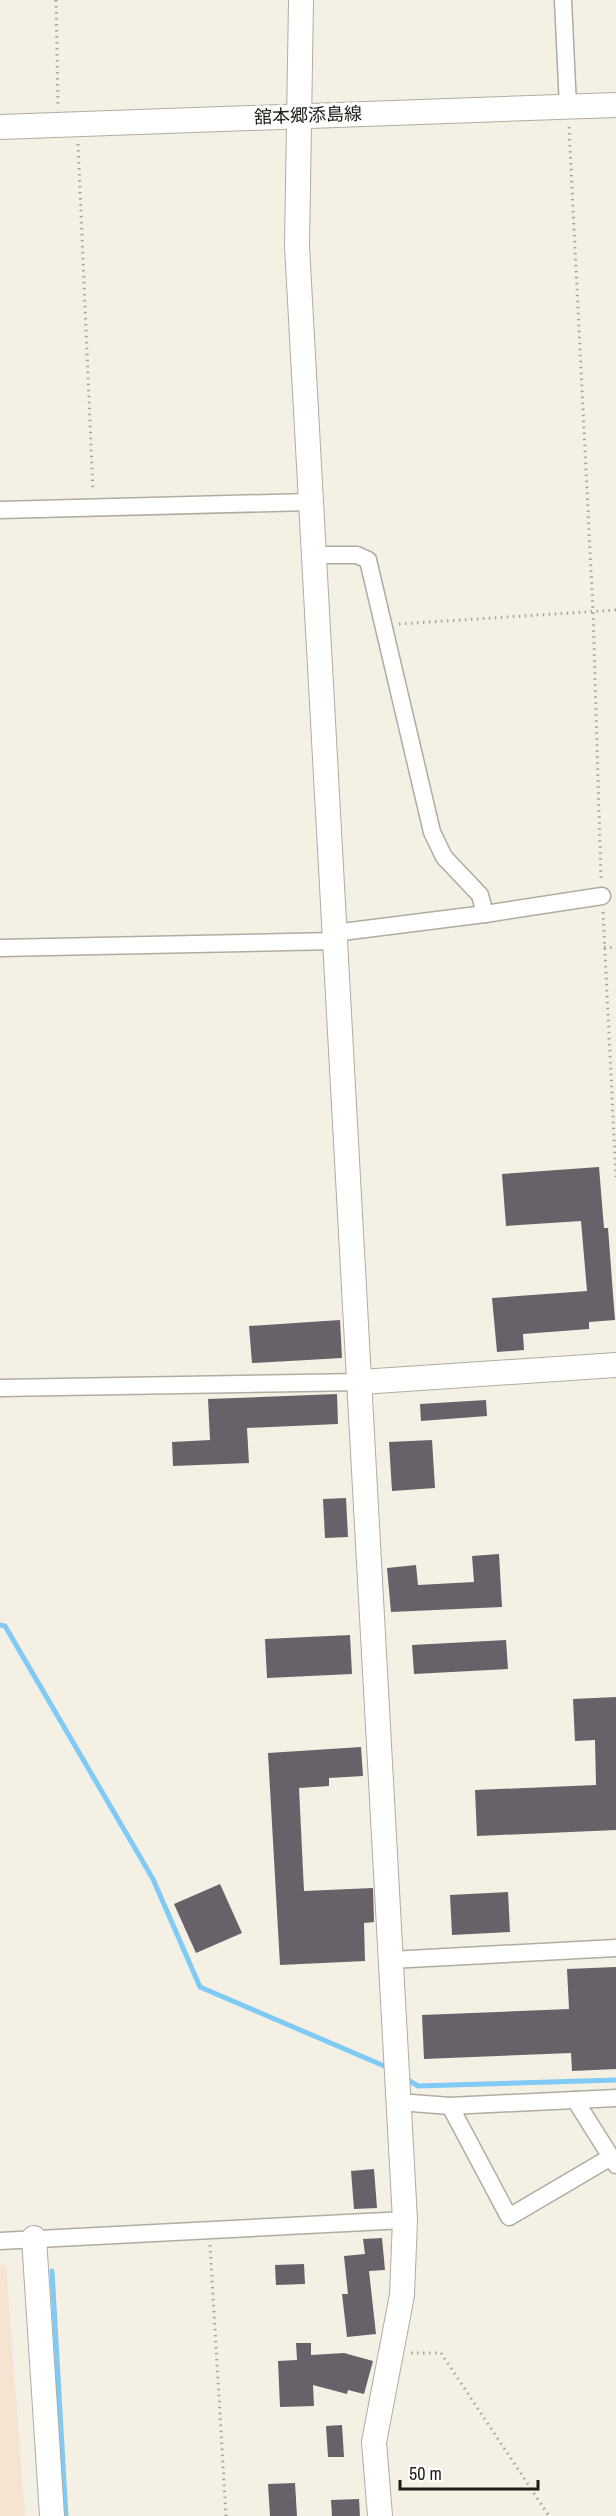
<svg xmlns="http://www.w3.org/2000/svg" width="616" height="2516" font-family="'Archivo Narrow','Noto Sans JP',sans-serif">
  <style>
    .industrial { fill: #f6e3d2 }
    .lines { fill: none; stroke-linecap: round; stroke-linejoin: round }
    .stream { stroke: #80caf6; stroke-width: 5 }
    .building { fill: #696169 }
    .street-casing { stroke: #b1aca1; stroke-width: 19 }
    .secondary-casing { stroke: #b1aca1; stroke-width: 26 }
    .path { stroke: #a8a49b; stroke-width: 3; stroke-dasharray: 1.5 4.5; stroke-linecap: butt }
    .street { stroke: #fff; stroke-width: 16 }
    .secondary { stroke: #fff; stroke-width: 24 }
    .labels { text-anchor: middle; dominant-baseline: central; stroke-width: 6; stroke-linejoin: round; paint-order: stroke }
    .street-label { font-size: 18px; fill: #1e1c18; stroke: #fefdfb }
  </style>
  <rect width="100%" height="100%" fill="#f5f0e4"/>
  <path class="industrial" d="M6,2264l19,252h-25v-251z"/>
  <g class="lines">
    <g class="stream">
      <path d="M0,1625l5,1 148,253 47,108 189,81"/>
      <path d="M405,2078l13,8 198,-6"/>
      <path d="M52,2271l14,245"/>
    </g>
  </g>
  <g class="building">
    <path d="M599,1167l5,61h4l7,92 -26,2v7l-66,5 1,16 -27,2 -5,-54 95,-7 -6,-70 -75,5 -4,-52z"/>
    <path d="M340,1320l2,38 -90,5 -3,-37z"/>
    <path d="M337,1394l1,30 -91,4 2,35 -76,3 -1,-24 38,-2 -2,-41z"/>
    <path d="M486,1400l1,16 -66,5 -1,-17z"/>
    <path d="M432,1440l3,48 -43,3 -3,-49z"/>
    <path d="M346,1498l2,39 -23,1 -2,-39z"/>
    <path d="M499,1554l3,53 -111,5 -4,-44 29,-3 2,20 56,-3 -2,-26z"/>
    <path d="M350,1635l2,39 -85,4 -2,-39z"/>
    <path d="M506,1640l2,29 -94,5 -2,-29z"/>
    <path d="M616,1697v133l-139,6 -2,-46 121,-5 -1,-45 -20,1 -2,-42z"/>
    <path d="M361,1747l2,29 -34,2v8l-30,2 5,103 69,-3 1,34 -10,1 1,38 -85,4 -12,-212z"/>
    <path d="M220,1884l22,49 -46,20 -22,-49z"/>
    <path d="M508,1892l2,40 -58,3 -2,-40z"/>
    <path d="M616,1967v102l-44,2 -1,-18 -147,6 -2,-44 147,-6 -2,-40z"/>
    <path d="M374,2169l3,39 -23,1 -3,-38z"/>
    <path d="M382,2238l3,32 -16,1 7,63 -29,3 -5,-43h6l-4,-38 21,-2 -2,-15z"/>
    <path d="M304,2264l1,20 -29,1 -1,-20z"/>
    <path d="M296,2343h15v12l33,-2 29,8 -9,33 -16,-4 -1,4 -34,-9 1,21 -34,1 -2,-46 19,-1z"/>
    <path d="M342,2425l2,32h-16l-2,-31z"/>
    <path d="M295,2483l2,33h-27l-2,-32z"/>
    <path d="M359,2499l1,17h-28l-1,-16z"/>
  </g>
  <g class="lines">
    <defs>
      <g id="street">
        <path d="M563,0l5,107"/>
        <path d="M0,510l309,-8"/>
        <path d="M313,555h44l11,5 64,272 12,25 36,38 5,19 -151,19"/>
        <path d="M485,914l117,-18"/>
        <path d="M0,948l334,-7"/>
        <path d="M0,1388l361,-6"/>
        <path d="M390,1960l226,-12"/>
        <path d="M575,2100l41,65"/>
        <path d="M399,2102l51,4 166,-8"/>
        <path d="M450,2106l59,111 102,-60"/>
        <path d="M0,2241l405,-21"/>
      </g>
      <g id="secondary">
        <path d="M301,0l-4,246 108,1974 -3,75 -28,147 6,74"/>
        <path d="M0,127l616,-22"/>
        <path d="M361,1382l255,-17"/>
        <path d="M34,2238l18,278"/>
      </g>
    </defs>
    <use href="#street" class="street-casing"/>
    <use href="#secondary" class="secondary-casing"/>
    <g class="path">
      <path d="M56,0l2,104"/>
      <path d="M569,127l24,484 8,268"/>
      <path d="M78,144l15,347"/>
      <path d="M399,624l217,-14"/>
      <path d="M603,912l13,265"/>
      <path d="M604,947l12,1"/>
      <path d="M210,2245l16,271"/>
      <path d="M411,2353h30l108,163"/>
    </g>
    <use href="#street" class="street"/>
    <use href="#secondary" class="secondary"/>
  </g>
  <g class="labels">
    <g class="street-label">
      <text transform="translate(308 115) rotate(-2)">舘本郷添島線</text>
    </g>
  </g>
  <path d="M400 2480v9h138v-9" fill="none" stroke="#1e1c18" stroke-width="3"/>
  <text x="409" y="2480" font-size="18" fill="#1e1c18" stroke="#fefdfb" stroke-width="4.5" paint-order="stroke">50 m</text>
</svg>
